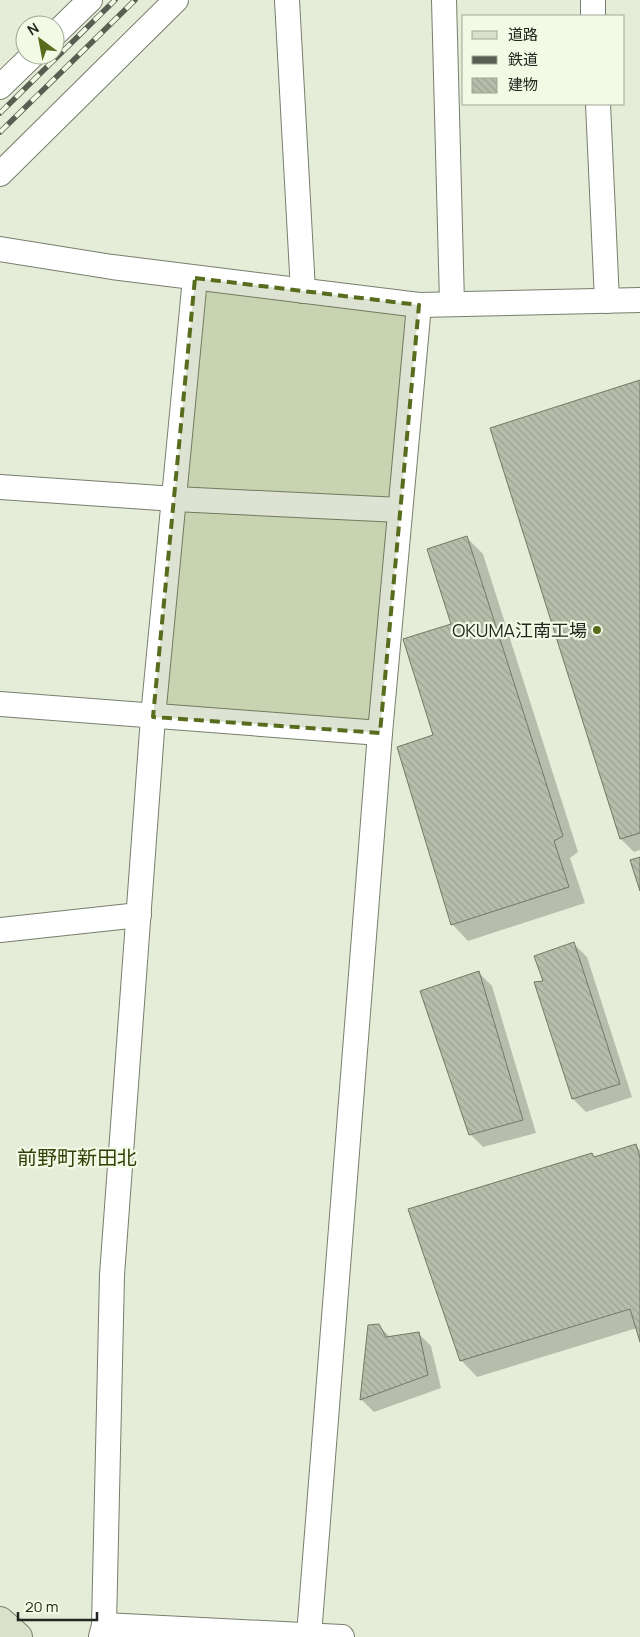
<svg xmlns="http://www.w3.org/2000/svg" width="640" height="1637" font-family="Manrope,'Noto Sans JP',sans-serif">
  <style>
    .shadow { fill: #0003 }
    .building { fill: url(#building-back-hatch); stroke: #727967 }
    .lines { fill: none; stroke-linecap: round; stroke-linejoin: round }
    .minor-casing { stroke: #787e6d; stroke-width: 26 }
    .secondary-casing { stroke: #787e6d; stroke-width: 30 }
    .minor { stroke: #fff; stroke-width: 24 }
    .secondary { stroke: #dae1ca; stroke-width: 28 }
    .rail-casing { stroke: #5a5e52; stroke-width: 5.5 }
    .rail { stroke: #f2fae6; stroke-width: 4; stroke-dasharray: 11; stroke-linecap: butt }
    .marked { fill: #576d1d; fill-opacity: 0.2; stroke: #576d1d; stroke-width: 4; stroke-dasharray: 10 6; stroke-linejoin: round }
    .poi-dot { fill: #576d1d; stroke: #f2fae6; stroke-width: 2 }
    .labels { text-anchor: middle; dominant-baseline: central; stroke-width: 4.5; stroke-linejoin: round; paint-order: stroke }
    .poi-label { font-size: 18px; fill: #23261e; stroke: #f2fae6; text-anchor: end }
    .quarter-label { font-size: 20px; fill: #314007; stroke: #f2fae6 }
  </style>
  <defs>
    <pattern id="building-back-hatch" width="6" height="6" patternUnits="userSpaceOnUse" patternTransform="scale(1.25)"><rect width="6" height="6" fill="#b6bdaa"/><path d="M-1 5l2 2M0 0l6 6M5-1l2 2" fill="none" stroke="#9ca292"/></pattern>
  </defs>
  <rect width="100%" height="100%" fill="#e5edd8"/>
  <g class="shadow">
    <path d="M640,381v469l-6,2 -13,-13 -130,-410z"/>
    <path d="M467,538l16,16 95,298 -8,6 15,45 -117,38 -16,-17 -17,-188z"/>
    <path d="M574,944l13,13 45,140 -46,15 -13,-13 -28,-117z"/>
    <path d="M479,973l13,13 44,147 -53,14 -13,-13z"/>
    <path d="M635,1145l5,5v188l-3,-10 -160,49 -16,-17 130,-206 4,4z"/>
    <path d="M378,1325l12,12 28,-4 13,13 10,42 -67,24 -13,-13z"/>
  </g>
  <g class="building">
    <path d="M640,380v453l-20,6 -130,-411z"/>
    <path d="M467,536l96,300 -9,5 15,46 -118,38 -54,-178 36,-12 -30,-96 48,-15 -24,-75z"/>
    <path d="M640,857v34l-10,-31z"/>
    <path d="M574,942l46,142 -48,15 -38,-117 9,-1 -9,-25z"/>
    <path d="M479,971l44,149 -54,15 -49,-144z"/>
    <path d="M636,1144l4,13v185l-10,-33 -170,52 -52,-152 184,-56 2,4z"/>
    <path d="M379,1324l7,13 33,-5 9,43 -68,25 8,-75z"/>
  </g>
  <g class="lines">
    <defs>
      <g id="minor">
        <path d="M287,0l16,291"/>
        <path d="M444,0l8,303"/>
        <path d="M593,0v16"/>
        <path d="M55,34l35,-34"/>
        <path d="M0,87l33,-32"/>
        <path d="M598,104l9,197"/>
        <path d="M0,174l176,-174"/>
        <path d="M0,249l112,18 307,38 221,-5"/>
        <path d="M0,487l175,12 225,11"/>
        <path d="M0,704l380,29"/>
        <path d="M0,930l139,-15"/>
        <path d="M104,1625l238,12"/>
        <path d="M309,1635l71,-902 39,-428"/>
        <path d="M101,1637l3,-12 8,-350 41,-558 42,-439"/>
      </g>
      <path id="secondary" d="M0,1621l18,16"/>
    </defs>
    <use href="#minor" class="minor-casing"/>
    <use href="#secondary" class="secondary-casing"/>
    <use href="#minor" class="minor"/>
    <use href="#secondary" class="secondary"/>
    <defs>
      <g id="rail">
        <path d="M0,113l115,-113"/>
        <path d="M0,132l135,-132"/>
      </g>
    </defs>
    <use href="#rail" class="rail-casing"/>
    <use href="#rail" class="rail"/>
  </g>
  <path class="marked" d="M195,278l224,27 -39,428 -227,-16z"/>
  <circle class="poi-dot" cx="597" cy="630" r="5"/>
  <g class="labels">
    <g class="poi-label">
      <text x="587" y="630">OKUMA江南工場</text>
    </g>
    <g class="quarter-label">
      <text x="77" y="1157">前野町新田北</text>
    </g>
  </g>
  <rect x="462" y="15" width="162" height="90" fill="#f2fae6" stroke="#9fa596"/>
  <rect x="472" y="31" width="25" height="8" fill="#dae1ca" stroke="#9fa596"/>
  <text x="508" y="40" font-size="15" fill="#23261e">道路</text>
  <rect x="472" y="56" width="25" height="8" fill="#5a5e52" stroke="#9fa596"/>
  <text x="508" y="65" font-size="15" fill="#23261e">鉄道</text>
  <rect x="472" y="78" width="25" height="15" fill="url(#building-back-hatch)" stroke="#9fa596"/>
  <text x="508" y="90" font-size="15" fill="#23261e">建物</text>
  <g transform="translate(40 40) rotate(328)"><circle r="24" fill="#f2fae6" stroke="#9fa596"/>
  <path d="M0-4L9 19L0 12L-9 19Z" fill="#576d1d"/>
  <text y="-8" font-size="14" font-weight="bold" text-anchor="middle" fill="#23261e">N</text>
  </g>
  <path d="M18 1612v8h79v-8" fill="none" stroke="#23261e" stroke-width="2.5"/>
  <text x="25" y="1612" font-size="15" fill="#23261e" stroke="#f2fae6" stroke-width="4" paint-order="stroke">20 m</text>
</svg>
